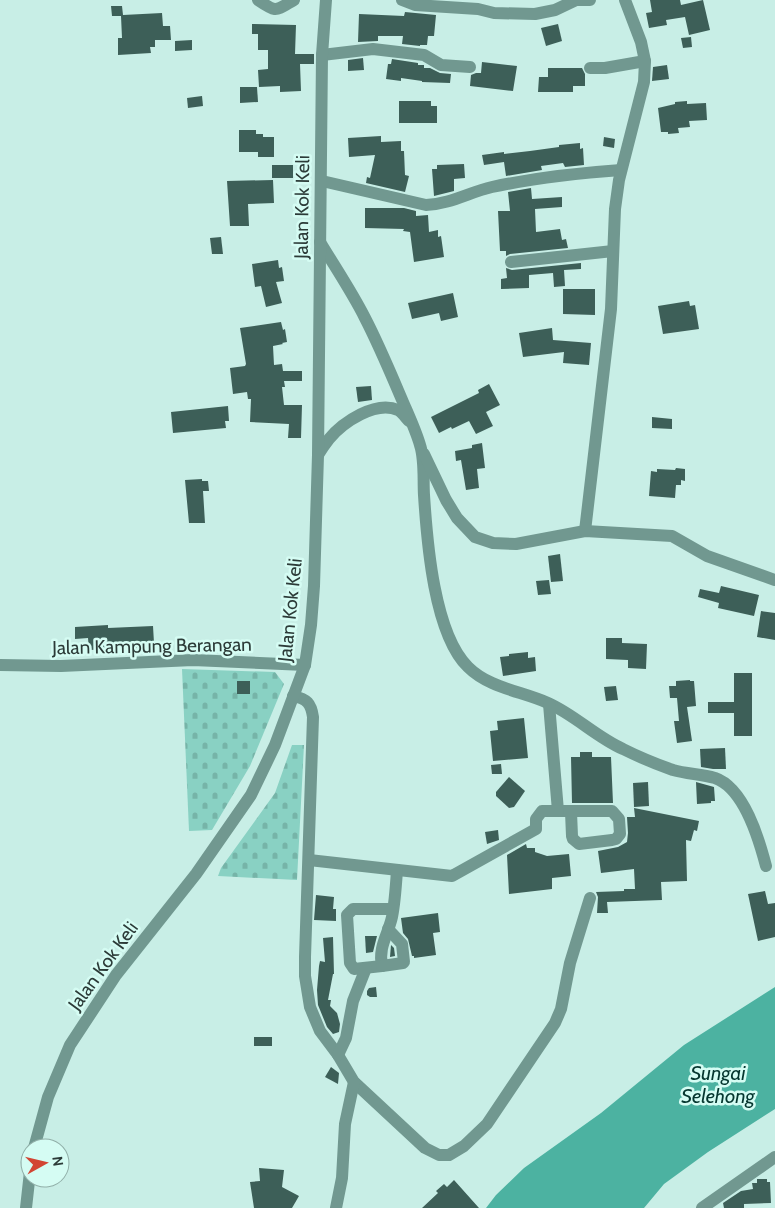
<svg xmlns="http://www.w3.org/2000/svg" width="775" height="1208" font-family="Cabin,sans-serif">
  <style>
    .cemetery { fill: url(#cemetery-stones) }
    .water { fill: #4cb2a1 }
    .building { fill: #3d5f58 }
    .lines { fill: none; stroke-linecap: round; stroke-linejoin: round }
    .minor { stroke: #719890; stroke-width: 12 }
    .labels { text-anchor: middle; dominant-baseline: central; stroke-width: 5; stroke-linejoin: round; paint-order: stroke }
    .street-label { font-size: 19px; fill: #2c3b38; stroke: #d5fcf3 }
    .water-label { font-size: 20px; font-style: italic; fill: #05362f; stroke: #d5fcf3 }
  </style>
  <defs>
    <pattern id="cemetery-stones" width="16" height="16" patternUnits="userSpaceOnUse" patternTransform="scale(1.25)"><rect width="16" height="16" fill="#89d1c3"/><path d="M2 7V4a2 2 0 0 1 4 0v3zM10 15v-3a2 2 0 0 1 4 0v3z" fill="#76b4a8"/></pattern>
  </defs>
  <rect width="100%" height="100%" fill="#c8eee6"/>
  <g class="cemetery">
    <path d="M182,669l93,3 9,12 -34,82 -38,64 -23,1z"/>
    <path d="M292,745h12l-7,135 -79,-4 3,-8 54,-75z"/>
  </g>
  <path class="water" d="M775,987v122l-67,43 -44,32 -20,24h-158l10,-13 28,-27 77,-55 83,-68z"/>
  <g class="building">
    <path d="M650,0h30l1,5 22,-5 7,30 -21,5 -4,-18 -19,3 1,5 -18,3 -3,-15 6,-1z"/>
    <path d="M111,6h11l1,9 39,-2 1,13h7l1,14h-16v7h-5l1,6 -33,2v-17h4l-1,-22h-9z"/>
    <path d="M405,12l31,3 -2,21h-6l-1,9h-7v1l-18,-2 1,-8h-25v5l-20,1 1,-28 45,2z"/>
    <path d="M252,24l44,1 -1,29h19v10h-14l1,27 -21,1v-6l-21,1 -1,-17 10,-1v-19h-10v-16h-6z"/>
    <path d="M558,24l4,17 -16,5 -5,-18z"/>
    <path d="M691,37l1,10 -9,1 -2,-10z"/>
    <path d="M192,40v10l-17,1v-10z"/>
    <path d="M363,58l1,12 -16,1v-11z"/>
    <path d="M392,59l26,4v2h6v3h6l10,5 11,1 -1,9 -28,-1v-1l-21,-3v3l-15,-2 2,-15h3z"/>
    <path d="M482,62l35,4 -4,25 -43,-5 1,-11 5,-2h5z"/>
    <path d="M667,65l2,14 -17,2 1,-14z"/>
    <path d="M548,68h34l3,6v12h-12v6h-35l1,-15h9z"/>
    <path d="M240,87h17l1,15 -18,1z"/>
    <path d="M202,96l1,10 -15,2 -1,-10z"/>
    <path d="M399,101h32v5h6v17h-38z"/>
    <path d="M687,101v3l19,-1 1,17 -18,1 1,6 -12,1 1,5 -11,1v-2h-7l-3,-24 17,-4v-2z"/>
    <path d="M239,130h17v4h7v3h11v20h-16v-5h-19z"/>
    <path d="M381,136v6l20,-1v10h3l1,24 4,1 -4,16 -39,-9 1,-6 3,1 5,-23 -26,2 -1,-19z"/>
    <path d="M604,137l11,2 -1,9 -11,-2z"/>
    <path d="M580,143v6l3,-1 1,17 -19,2 -2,-4 -22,3 1,4 -36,6 -2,-14 -20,3 -2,-10 22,-3v2l26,-3 29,-4v-2z"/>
    <path d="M464,164l1,14 -11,1v12l-20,5 -2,-27h5v-4z"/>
    <rect x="272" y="165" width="21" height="13"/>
    <path d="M273,180l1,23 -26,1 1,22h-19l-3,-45z"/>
    <path d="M531,188l1,11 30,-2v10l-27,2 1,23 24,-3 2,11 4,-1 2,9 -58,6 -4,2v-5h-6l-2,-40h12l-2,-19z"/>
    <path d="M365,208h39l12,3v5l12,-1 1,17 9,-2v7l3,-1 3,21 -30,5 -4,-30 -7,-1 1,-2 -39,-1z"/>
    <path d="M221,237l2,17h-11l-2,-16z"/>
    <path d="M278,260l1,8 3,-1 2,14 -8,1 6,21 -16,4 -5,-21 -6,1 -3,-23z"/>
    <path d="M581,263v6l-17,1 1,16 -11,1 -1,-14 -24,2v13l-28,1v-10l6,-1 -1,-10 6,2z"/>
    <path d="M563,289h32v26l-32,-1z"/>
    <path d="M453,293l5,24 -17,4 -2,-8 -27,6 -4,-16z"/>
    <path d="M689,301l1,5 5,-1 4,24 -36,5 -5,-28z"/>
    <path d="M281,322l2,8 2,-1 2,13 -5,1 1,1 -10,2 1,19 8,-1 1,7h19v10h-18l1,6h-3l2,18h18l-1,33h-13l1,-14 -39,-2 1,-23h-3l-1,-7 -14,2 -3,-26 15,-2 1,-2 -6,-36z"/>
    <path d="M552,328l1,12 38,3 -2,22 -26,-2 1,-11 -41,5 -4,-24z"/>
    <path d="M489,384l11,21 -14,7 7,14 -17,8 -7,-13 -17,8 -1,-2 -12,6 -8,-16 48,-24 -1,-3z"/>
    <path d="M371,386l1,14 -14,2 -2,-15z"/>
    <path d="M228,406l1,15h-4l1,7 -53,5 -2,-21z"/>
    <path d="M652,417l20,2v10l-20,-1z"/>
    <path d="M482,443l3,25 -8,1 2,19 -13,2 -5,-30 -5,1 -1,-10 17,-3v-3z"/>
    <path d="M676,468l9,1v12l-4,-1v5h-5l-1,13 -26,-2 2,-25 6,1v-3l18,1z"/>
    <path d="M202,479v2h6l1,10h-6l2,32h-16l-4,-43z"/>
    <path d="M560,554l3,27 -12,1 -3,-26z"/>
    <path d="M549,580l2,14 -13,1 -2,-14z"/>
    <path d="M721,586l38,9 -5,21 -36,-8 1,-5 -21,-6 2,-8 19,4z"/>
    <path d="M761,611l14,2v27l-18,-3z"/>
    <path d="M108,625v3l45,-2 1,17h-13v5l-52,2 -1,-12 -13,1v-12z"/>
    <path d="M606,638h16v5l25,1 -1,25 -18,-1v-8l-22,-1z"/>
    <path d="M528,652v6l7,-1 1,14 -33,5 -3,-19 9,-1v-2z"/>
    <path d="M734,673h18v63h-18v-23h-26v-11h26z"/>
    <path d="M690,680v1h4l2,25 -9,1 5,34 -15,2 -3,-22h5l-2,-23h-7l-1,-12h7v-5z"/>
    <rect x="237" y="681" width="13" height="13"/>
    <path d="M616,686l2,14 -12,1 -2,-14z"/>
    <path d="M524,718l4,40 -35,3 -3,-30 8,-1 -1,-9z"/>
    <path d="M725,748l1,21h-13l-12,-2 -1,-18z"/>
    <path d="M580,752h12v5h19l2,46h-41l-1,-46h9z"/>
    <path d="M501,764l1,10h-10l-1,-9z"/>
    <path d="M509,777l16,14 -11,16 -5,1 -13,-12v-4z"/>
    <path d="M648,782l1,24 -15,1 -1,-24z"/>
    <path d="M696,782l18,5 1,14h-4v2l-14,1z"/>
    <path d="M634,808l65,13 -2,10 -3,-1 -3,11 -5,-1 1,41 -26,1 1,18 -55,2 1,11h-11l1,-16 -2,-5 28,-1v-2h11l-1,-20 -33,4 -3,-22 20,-4 9,-5 1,-9 -1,-16h8z"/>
    <path d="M498,830l1,10 -12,4 -2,-12z"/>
    <path d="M526,844l1,4h8v4l12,4 22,-2 2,22 -19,2v11l-43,5 -2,-39z"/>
    <path d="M765,891l3,13 7,-1v34l-17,4 -10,-47z"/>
    <path d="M316,895l18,2 -1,12h3v12l-22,-1z"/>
    <path d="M438,913l2,19 -7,1 3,22 -22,3v-2h-2l-4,-17 -5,-6 -2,-15z"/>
    <path d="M365,936h12l-4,16 -7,1z"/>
    <path d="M333,937l1,37h-1l-5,26h3l-1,6 7,7 3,11 -1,8 -6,2 -6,-7 -9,-22 -1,-15 2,-24 1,-5 5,1 -2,-24z"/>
    <path d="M391,945l3,3 1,8 -5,1z"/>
    <path d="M376,987l1,10h-7l-3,-2v-4l2,-3z"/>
    <rect x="254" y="1037" width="18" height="9"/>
    <path d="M331,1067l8,6 -1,11 -13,-7z"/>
    <path d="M259,1168l25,2 -2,17 17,9 -7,12h-38l-4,-26 10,-1z"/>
    <path d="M757,1179h10v3h3l1,21 -27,1v4h-20l-1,-5 18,-12 12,-2 -1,-6h5z"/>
    <path d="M454,1180l25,28h-57l16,-15 -2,-2 8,-7 3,3z"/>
  </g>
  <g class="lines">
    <g class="minor">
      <path d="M258,0c19,13 17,11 36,0"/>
      <path d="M402,0l13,5 63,4 16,4 41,1 20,-4 21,-10h14"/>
      <path d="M322,55l51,-6 51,6 17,10 29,2"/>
      <path d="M590,68h15l40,-7"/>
      <path d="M322,181l104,24c24,-1 44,-13 66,-18 42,-9 86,-14 129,-17"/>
      <path d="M320,242c15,25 32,50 45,76 14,27 26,56 38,84 6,14 13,29 17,43 5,15 3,35 4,50 3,47 10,139 44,172 21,21 53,24 80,36 27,12 48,34 75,46 16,8 33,15 50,21 14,4 28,4 42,8 29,10 44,61 51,88"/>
      <path d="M511,262l102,-11"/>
      <path d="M424,454l22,46 11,18 18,19 18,6 23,1 69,-13 87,5 35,20 68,24"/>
      <path d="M318,455c3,-5 7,-11 11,-16 14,-17 47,-39 69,-29 4,2 8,8 11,11"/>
      <path d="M585,531l26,-222 4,-100 4,-29 25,-98 1,-21 -4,-19 -16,-42"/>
      <path d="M0,665l61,1 132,-6 112,5"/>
      <path d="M293,696c14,3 18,7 20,21l-8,240v19l5,31 10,24 18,24 16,27 71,66 14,7h10l15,-9 23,-22 68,-101 6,-14 9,-46 20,-65"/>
      <path d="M549,704l9,107h54l7,8 1,15 -4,5 -4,1 -33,4 -6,-5 -1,-3 -1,-24"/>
      <path d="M309,860l143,16 84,-47v-10l6,-8h16"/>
      <path d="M393,909h-40l-6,6 3,48 4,6 28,-3c-4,-19 6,-31 10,-49 3,-15 4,-32 5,-47"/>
      <path d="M382,966l21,-3 1,-1 -2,-18 -14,-15"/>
      <path d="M338,1055l8,-17 7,-37 13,-33"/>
      <path d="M34,1148l14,-51 22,-52 46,-70 80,-101 55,-79 24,-50 30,-80 6,-40 3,-39 4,-131 4,-400 4,-55"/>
      <path d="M26,1208l4,-36"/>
      <path d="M336,1208l6,-30 3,-54 9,-42"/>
      <path d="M702,1208l73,-51"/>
    </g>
  </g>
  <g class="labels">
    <g class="street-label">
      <text transform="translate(302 207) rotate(-89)">Jalan Kok Keli</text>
      <text transform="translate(290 610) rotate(-84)">Jalan Kok Keli</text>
      <text transform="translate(152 646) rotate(-1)">Jalan Kampung Berangan</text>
      <text transform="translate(103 966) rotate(-54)">Jalan Kok Keli</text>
    </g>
    <g class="water-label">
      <text x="718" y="1073">Sungai<tspan x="718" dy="23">Selehong</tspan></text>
    </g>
  </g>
  <g transform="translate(45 1163) rotate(82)"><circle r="24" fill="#d5fcf3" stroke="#91afa8"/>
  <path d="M0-4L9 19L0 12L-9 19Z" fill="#d24533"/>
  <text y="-8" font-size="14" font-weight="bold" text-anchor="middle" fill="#2c3b38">N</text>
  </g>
</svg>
